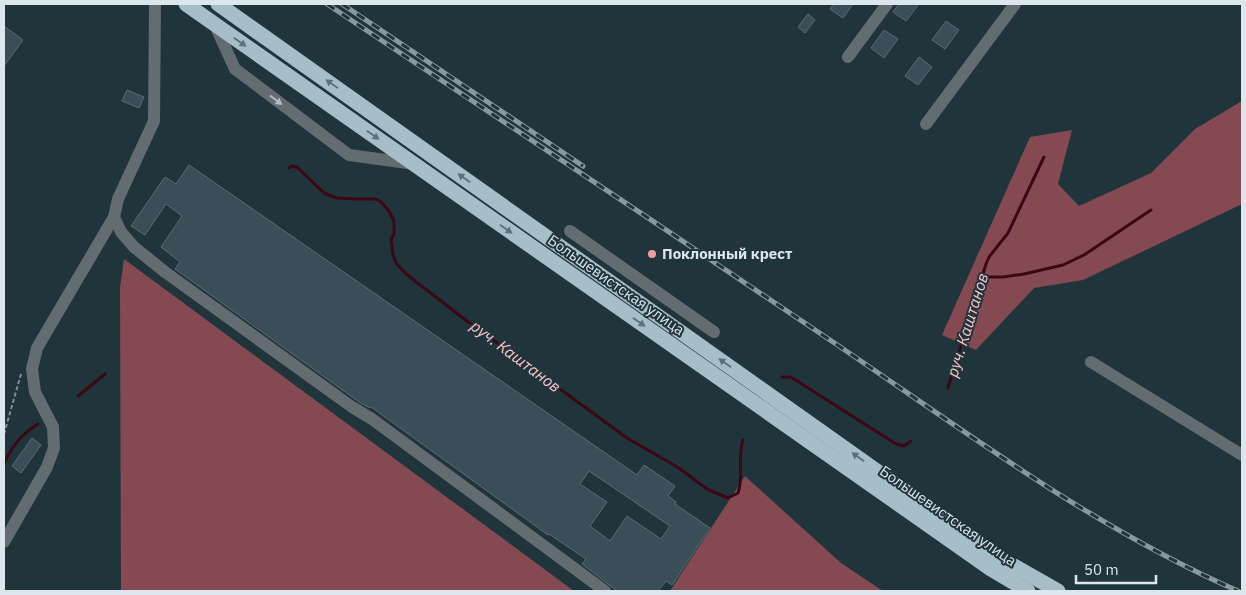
<svg xmlns="http://www.w3.org/2000/svg" width="1246" height="595" font-family="'IBM Plex Sans',sans-serif">
  <style>
    .forest { fill: #854951 }
    .lines { fill: none; stroke-linecap: round; stroke-linejoin: round }
    .stream { stroke: #3c0714; stroke-width: 3 }
    .building { fill: #394e57; stroke: #576c76; fill-rule: evenodd }
    .path { stroke: #7e8e95; stroke-width: 2; stroke-dasharray: 4 2.5; stroke-linecap: butt }
    .minor { stroke: #636c70; stroke-width: 12 }
    .highway { stroke: #a6bec8; stroke-width: 15 }
    .rail-casing { stroke: #88989f; stroke-width: 5 }
    .rail { stroke: #20343c; stroke-width: 3; stroke-dasharray: 9; stroke-linecap: butt }
    .oneway { fill: #5c727b }
    .oneway2 { fill: #b1bcc1 }
    .poi-dot { fill: #f49aa5; stroke: #20343c; stroke-width: 2 }
    .labels { text-anchor: middle; stroke-width: 4; stroke-linejoin: round; paint-order: stroke }
    .poi-label { font-size: 15px; font-weight: bold; fill: #dbe7ed; stroke: #20343c; text-anchor: start }
    .street-label { font-size: 15px; fill: #dbe7ed; stroke: #20343c }
    .water-label { font-size: 16px; font-style: italic; fill: #fec3c9; stroke: #20343c }
  </style>
  <rect width="100%" height="100%" fill="#20343c"/>
  <!-- forest -->
  <g class="forest">
    <path d="M1242,101V204L1083,280L1034,288L976,350L942,335L1030,137L1072,130L1058,184L1079,206L1151,173L1195,129Z"/>
    <path d="M124,259L574,591H121L120,288Z"/>
    <path d="M745,476L841,563L883,591H670Z"/>
  </g>
  <g class="lines">
    <!-- stream -->
    <g class="stream">
      <path d="M289,168L292,166L297,167L324,193L331,196L337,198L356,199H376L380,201L389,211L394,221V234L391,240L393,255L396,263L406,274L467,321L627,438L679,468L707,489L728,498L738,493C744,476 737,457 743,440"/>
      <path d="M982,277H1003L1024,274L1063,265L1084,255L1151,210"/>
      <path d="M782,377H790L794,379L896,444L904,446L911,441"/>
      <path d="M948,388L986,264L989,257L1008,233L1044,157"/>
      <path d="M78,396L105,374"/>
      <path d="M4,464C11,447 22,434 38,424"/>
    </g>
  </g>
  <!-- building -->
  <g class="building">
    <path d="M834,4H853L843,18L830,9Z"/>
    <path d="M899,4H919L906,21L893,12Z"/>
    <path d="M808,14L815,20L805,33L798,27Z"/>
    <path d="M946,21L959,30L945,49L932,40Z"/>
    <path d="M4,26L23,40L4,66Z"/>
    <path d="M884,30L898,39L884,58L871,48Z"/>
    <path d="M919,57L932,67L918,85L905,76Z"/>
    <path d="M127,90L144,97L139,108L122,101Z"/>
    <path d="M189,165L637,475L644,465L675,486L668,496L676,502L675,504L710,528L672,585L666,581L658,591H617L582,564L586,559L549,534L548,535L371,407L370,408L359,402L175,269L180,262L161,247L182,216L166,204L145,235L131,226L165,177L176,184ZM589,471L670,526L661,539L627,516L610,541L590,526L607,502L580,484Z"/>
    <path d="M32,438L41,445L21,473L12,466Z"/>
  </g>
  <g class="lines">
    <!-- path -->
    <path class="path" d="M4,434L21,374"/>
    <!-- minor -->
    <g class="minor">
      <path d="M155,4L154,121L118,199L114,217L121,232L134,247L165,272L352,407L372,419L605,591"/>
      <path d="M214,23L235,69L349,155L415,164"/>
      <path d="M848,57L887,4"/>
      <path d="M926,124L1015,4"/>
      <path d="M570,231L714,332"/>
      <path d="M1091,362L1242,455"/>
      <path d="M4,542L47,467L54,448L53,427L35,392L32,369L37,348L114,217"/>
    </g>
    <!-- highway -->
    <g class="highway">
      <path d="M186,4L991,569L1028,591"/>
      <path d="M218,4L998,557L1058,591"/>
    </g>
    <!-- rail casing -->
    <g class="rail-casing">
      <g id="rail">
        <path d="M327,4C494,116 663,227 830,340C962,429 1092,527 1238,591"/>
        <path d="M342,4L583,166"/>
      </g>
    </g>
    <!-- rail -->
    <use href="#rail" class="rail"/>
  </g>
  <!-- one-way arrows -->
  <defs><path id="oneway-solid" d="M-6-.8H1V-3.2L6.5 0L1 3.2V.8H-6Z" transform="scale(1.25)"/></defs>
  <g class="oneway">
    <use href="#oneway-solid" transform="translate(240 42) rotate(35)"/>
    <use href="#oneway-solid" transform="translate(332 84) rotate(-145)"/>
    <use href="#oneway-solid" transform="translate(373 135) rotate(35)"/>
    <use href="#oneway-solid" transform="translate(464 178) rotate(-145)"/>
    <use href="#oneway-solid" transform="translate(506 229) rotate(35)"/>
    <use href="#oneway-solid" transform="translate(639 322) rotate(35)"/>
    <use href="#oneway-solid" transform="translate(725 363) rotate(-145)"/>
    <use href="#oneway-solid" transform="translate(858 457) rotate(-145)"/>
  </g>
  <use class="oneway2" href="#oneway-solid" transform="translate(276 100) rotate(37)"/>
  <!-- markers -->
  <circle class="poi-dot" cx="652" cy="254" r="5"/>
  <g class="labels">
    <!-- poi labels -->
    <g class="poi-label">
      <text x="662" y="259">Поклонный крест</text>
    </g>
    <!-- street labels -->
    <g class="street-label">
      <text transform="translate(616 285) rotate(35)" y="5">Большевистская улица</text>
      <text transform="translate(948 516) rotate(35)" y="5">Большевистская улица</text>
    </g>
    <!-- water labels -->
    <g class="water-label">
      <text transform="translate(967 325) rotate(-73)" y="6">руч. Каштанов</text>
      <text transform="translate(516 356) rotate(37)" y="6">руч. Каштанов</text>
    </g>
  </g>
  <!-- border -->
  <rect width="1246" height="595" fill="none" stroke="#dbe7ed" stroke-width="10"/>
  <!-- scale -->
  <path d="M1076 575v8h80v-8" fill="none" stroke="#dbe7ed" stroke-width="2.5"/>
  <text x="1084" y="575" font-size="15" fill="#dbe7ed" stroke="#20343c" stroke-width="4" paint-order="stroke">50 m</text>
</svg>
